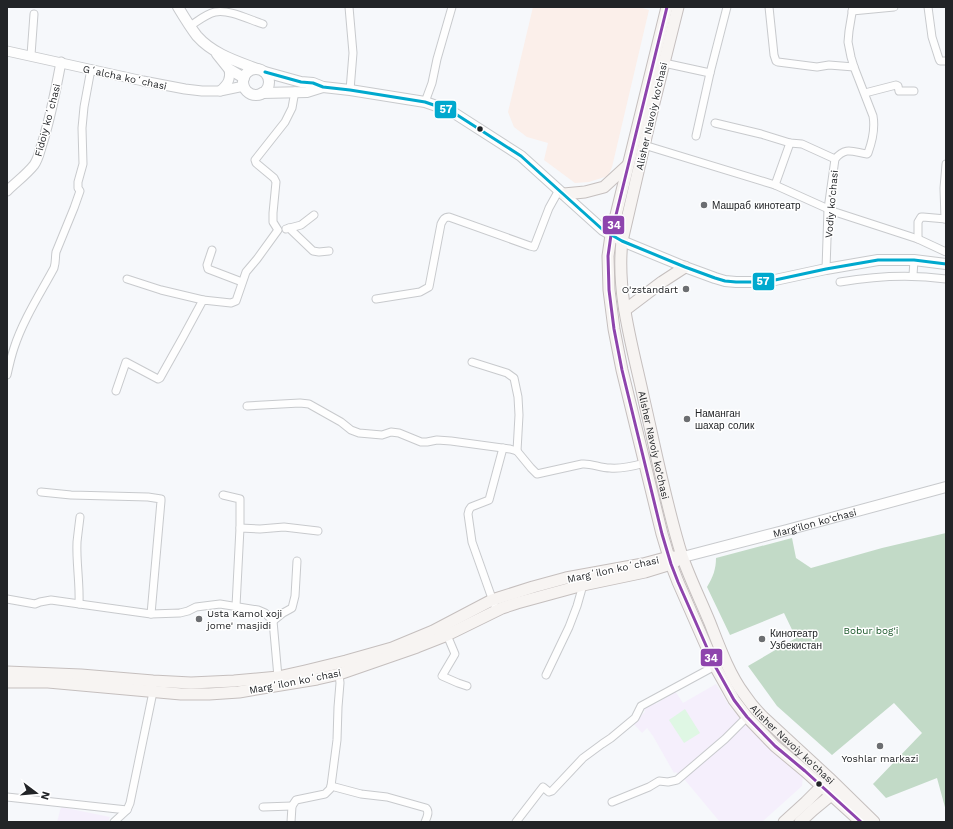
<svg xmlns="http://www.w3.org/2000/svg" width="953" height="829" font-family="'Work Sans',sans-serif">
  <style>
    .commercial { fill: #fbefea }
    .education { fill: #f5effc }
    .green { fill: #dff7e4 }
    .forest { fill: #c2dac7 }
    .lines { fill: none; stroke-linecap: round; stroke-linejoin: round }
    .minor-casing { stroke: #c8cacd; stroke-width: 9 }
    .tertiary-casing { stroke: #c8cacd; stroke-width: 11 }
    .secondary-casing { stroke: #c8cacd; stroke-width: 12 }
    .primary-casing { stroke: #c5bfbe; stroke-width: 13 }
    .minor { stroke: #fefefe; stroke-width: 7 }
    .tertiary { stroke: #fefefe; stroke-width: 9 }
    .secondary { stroke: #fefefe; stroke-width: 10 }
    .primary { stroke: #f7f4f2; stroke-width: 11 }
    .bus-1-casing { stroke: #fff; stroke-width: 6 }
    .bus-2-casing { stroke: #fff; stroke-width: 6 }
    .bus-1 { stroke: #8e44ad; stroke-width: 3 }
    .bus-2 { stroke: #00a9ce; stroke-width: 3 }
    .bus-dot { fill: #222427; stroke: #fff; stroke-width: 1.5 }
    .poi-dot { fill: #6c6e71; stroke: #fff; stroke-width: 1.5 }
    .labels { text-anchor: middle; stroke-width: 3; stroke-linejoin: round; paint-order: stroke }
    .street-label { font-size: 10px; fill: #222427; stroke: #fff }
    .poi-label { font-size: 10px; fill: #222427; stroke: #fff; text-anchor: start }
    .park-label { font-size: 10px; fill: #185528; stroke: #fff }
    .line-badge { stroke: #fff; stroke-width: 1.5 }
    .badge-label { font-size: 11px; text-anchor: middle; font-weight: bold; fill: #fff }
  </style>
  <rect width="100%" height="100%" fill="#f6f8fb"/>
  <!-- commercial -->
  <path class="commercial" d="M533,7H639L649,10L612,167L608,176L589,182L575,183L544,160L548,143L527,137L514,127L508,112Z"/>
  <!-- education -->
  <g class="education">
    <path d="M716,684L730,707L742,720L679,776L676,772L674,773L653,736L647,728L642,733L633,723L645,712L643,708L654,701L656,704L675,691L683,703Z"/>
    <path d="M746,724L803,777L802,786L762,822H720L684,779Z"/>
    <path d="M61,807L110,817L108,822H57Z"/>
  </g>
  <!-- green -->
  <path class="green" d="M685,709L700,733L684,743L669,720Z"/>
  <!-- forest -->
  <path class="forest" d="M946,533V811L937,778L886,798L873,784L922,733L894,703L832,755L777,706L748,666L796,638L784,613L730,635L707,587C713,577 716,569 716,558L792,538L796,558L811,568L882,548Z"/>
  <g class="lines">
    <!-- minor casing -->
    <g class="minor-casing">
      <g id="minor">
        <path d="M349,7L353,53L350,90"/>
        <path d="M769,7L774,55L776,61L778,62L817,67L829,65L854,67"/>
        <path d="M928,7L932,37L939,59L940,61H946"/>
        <path d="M852,11L894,7"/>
        <path d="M190,26C198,21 206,14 215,12C229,9 250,20 263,24"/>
        <path d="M31,55L34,14"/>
        <path d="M664,63L710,73"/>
        <path d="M865,93L896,85L898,86L899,91H914"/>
        <path d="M425,102L432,83L437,59L452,7"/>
        <path d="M715,123L761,134L790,143L802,144L835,159"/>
        <path d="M696,136L710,73L727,7"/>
        <path d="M644,145L775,185L835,212L918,239L946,252"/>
        <path d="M775,185L790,143"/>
        <path d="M945,219L944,188L946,164"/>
        <path d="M289,228L313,251L319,252L329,251"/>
        <path d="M286,229L301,225L314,215"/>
        <path d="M918,239V222L921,217H923L946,219"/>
        <path d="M212,250L207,265L208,269L242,282"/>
        <path d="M826,269L828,209L835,159C846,146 853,152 867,154L868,153C872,142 875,127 873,116L854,67L851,57L848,42L849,31L853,7"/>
        <path d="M913,275L914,260"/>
        <path d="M127,279L161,290L203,300"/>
        <path d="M840,282C875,276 911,274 946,279"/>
        <path d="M376,299L420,292L429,287L441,224C443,220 444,217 449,217L530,246L534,247L549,208L559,190"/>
        <path d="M472,362L507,373L514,378L518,397L519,415L517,451"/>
        <path d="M7,375C9,366 11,357 14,348C23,320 40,294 54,268C56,262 55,258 56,252L74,208L80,191L78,188V182L83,164L82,128L84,107L91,69"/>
        <path d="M116,391L126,362L158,379L160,378L183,337L203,300L231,303L236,301L246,272L257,259L278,230L273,222V213L276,182L274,178L256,163L255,160L285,122L292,108L295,91"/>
        <path d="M247,406L300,403L309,404L341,422L351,430L359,433L382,435L391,432L399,433L421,442H427L437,440L451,441L510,449L517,451L531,468L537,474L582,464C591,463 600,468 610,468C621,469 634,466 645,463"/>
        <path d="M41,492L71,495L148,497L161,499V501L151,614"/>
        <path d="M223,495L240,499V528"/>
        <path d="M7,599L35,604L40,602L51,600L151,614L180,613L188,611L196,607L220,604L258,610L265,613L273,621L278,677"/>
        <path d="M79,604C80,583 76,562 77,542C78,533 79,525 80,517"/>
        <path d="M494,604L472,542L468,514L469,510L471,507L489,500L503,448"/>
        <path d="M236,606L240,528L260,529L284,527L318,531"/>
        <path d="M273,621L283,613L292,608L295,596L297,561"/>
        <path d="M447,635L455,654L442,676L458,683L467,686"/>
        <path d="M546,675L569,627L577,606L583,585"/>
        <path d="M331,786L361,794L387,797L426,808C430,812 427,817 425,822"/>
        <path d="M7,797L127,810L130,803L153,692V688"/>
        <path d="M612,802L649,787L659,781L668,782L677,780L725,739L747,717"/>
        <path d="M263,807L292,806"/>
        <path d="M114,822L127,810"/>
        <path d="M291,822L292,806L296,800L325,794L330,789L331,786L337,740L338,707L340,683L339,674"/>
        <path d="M516,822L543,787L549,792L552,791L583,758L602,744L611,738L635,718L641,706L715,666"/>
      </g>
    </g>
    <!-- tertiary casing -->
    <g class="tertiary-casing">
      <g id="tertiary">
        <path d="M7,51L143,81L185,89L202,91H220L244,86"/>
        <path d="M220,91C228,84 231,79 229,69"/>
        <path d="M7,191C16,182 26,175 34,165C39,158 40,149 43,141C51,115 56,89 61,62"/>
      </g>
    </g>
    <!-- secondary casing -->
    <g class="secondary-casing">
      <g id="secondary">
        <path d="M178,7C184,17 190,27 197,36C213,54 236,61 257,69"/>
        <path d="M217,54L229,69L244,78"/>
        <circle cx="256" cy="82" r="13"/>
        <path d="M265,72L301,82L313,83L323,87L350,90L425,102L451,111L521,156L603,230L622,241L685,267L715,278L725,281L736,282H754L775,280L826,269L878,260H914L946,264"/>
        <path d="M262,93L307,92L323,87"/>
        <path id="s1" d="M683,557L787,530L946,487"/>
      </g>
    </g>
    <!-- primary casing -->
    <g class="primary-casing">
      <g id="primary">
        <path d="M667,7L616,215L611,235L608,256L609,290L614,329L622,370L662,534L671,564L678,582L715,666L734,700L747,717L775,746L805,771L861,822"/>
        <path id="s2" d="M678,7L653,107L622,241C616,294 633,348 644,400C656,452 666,505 682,556C690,579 701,601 710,623C719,646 729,674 744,694C750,703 756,710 763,717L829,778L874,822"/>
        <path d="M564,194L585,192L604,187L628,165"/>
        <path d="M625,310L662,282L685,267"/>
        <path d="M7,672L81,675L153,681L191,683L234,681L278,677L305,671L346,661L392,648L433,631L492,600L533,587L566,578L643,564L669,557H676"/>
        <path d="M7,682H48L181,694H209L239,692L317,679L339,674L417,647L445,636L502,608L517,603L583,585L645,572L671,564L676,561"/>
        <path d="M784,822L806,802L827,781"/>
        <path d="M800,822L813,810L836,791"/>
      </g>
    </g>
    <!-- minor -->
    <use href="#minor" class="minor"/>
    <!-- tertiary -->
    <use href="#tertiary" class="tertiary"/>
    <!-- secondary -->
    <use href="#secondary" class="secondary"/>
    <!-- primary -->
    <use href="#primary" class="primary"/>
    <!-- bus-1 casing -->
    <g class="bus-1-casing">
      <path id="bus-1" d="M667,7L616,215L611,235L608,256L609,290L614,329L622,370L662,534L671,564L678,582L715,666L734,700L747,717L775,746L805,771L861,822"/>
    </g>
    <!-- bus-2 casing -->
    <g class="bus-2-casing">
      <path id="bus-2" d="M265,72L301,82L313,83L323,87L350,90L425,102L451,111L521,156L603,230L622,241L685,267L715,278L725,281L736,282H754L775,280L826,269L878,260H914L946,264"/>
    </g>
    <!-- bus-1 -->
    <use href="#bus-1" class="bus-1"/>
    <!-- bus-2 -->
    <use href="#bus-2" class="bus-2"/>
  </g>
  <!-- markers -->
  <g class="bus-dot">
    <circle cx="480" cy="129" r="3.5"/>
    <circle cx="819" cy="784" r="3.5"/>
  </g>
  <g class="poi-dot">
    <circle cx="704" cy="205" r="4"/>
    <circle cx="686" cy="289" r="4"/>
    <circle cx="687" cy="419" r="4"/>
    <circle cx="199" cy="619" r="4"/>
    <circle cx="762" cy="639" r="4"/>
    <circle cx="880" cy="746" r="4"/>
  </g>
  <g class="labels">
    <!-- street labels -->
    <g class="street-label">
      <text transform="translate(125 77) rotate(12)" y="4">Gʻalcha koʻchasi</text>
      <text transform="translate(651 116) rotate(-77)" y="4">Alisher Navoiy ko'chasi</text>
      <text transform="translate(47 120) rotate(-75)" y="4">Fidoiy koʻchasi</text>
      <text transform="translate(831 204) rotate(-85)" y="4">Vodiy ko'chasi</text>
      <text dy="4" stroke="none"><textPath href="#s2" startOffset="448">Alisher Navoiy ko'chasi</textPath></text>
      <text dy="4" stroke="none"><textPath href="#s1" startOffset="136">Marg'ilon ko'chasi</textPath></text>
      <text transform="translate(613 569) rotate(-12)" y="4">Margʻilon koʻchasi</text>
      <text transform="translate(295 681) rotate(-11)" y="4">Margʻilon koʻchasi</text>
      <text dy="4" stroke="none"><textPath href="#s2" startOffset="784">Alisher Navoiy ko'chasi</textPath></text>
    </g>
    <!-- poi labels -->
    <g class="poi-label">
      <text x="712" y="209">Машраб кинотеатр</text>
      <text x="678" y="293" text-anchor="end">O'zstandart</text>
      <text x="695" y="417">Наманган<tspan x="695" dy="12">шахар солик</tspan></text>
      <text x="207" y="617">Usta Kamol xoji<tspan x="207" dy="12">jome' masjidi</tspan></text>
      <text x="770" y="637">Кинотеатр<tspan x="770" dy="12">Узбекистан</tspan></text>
      <text x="880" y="762" text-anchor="middle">Yoshlar markazi</text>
    </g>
    <!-- park labels -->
    <g class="park-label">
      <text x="871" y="634">Bobur bog'i</text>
    </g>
  </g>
  <g class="line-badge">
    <rect x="434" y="100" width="23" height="19" rx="4" fill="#00a9ce"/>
    <rect x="602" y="215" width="23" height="20" rx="4" fill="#8e44ad"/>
    <rect x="752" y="272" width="23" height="19" rx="4" fill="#00a9ce"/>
    <rect x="700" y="648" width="23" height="19" rx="4" fill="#8e44ad"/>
  </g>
  <g class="badge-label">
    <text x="446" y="113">57</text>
    <text x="614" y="229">34</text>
    <text x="763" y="285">57</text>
    <text x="711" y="662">34</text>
  </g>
  <!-- border -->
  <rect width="953" height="829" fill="none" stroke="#222427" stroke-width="16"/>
  <!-- north arrow -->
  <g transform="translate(36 793) rotate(106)" stroke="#ffffff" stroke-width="3" paint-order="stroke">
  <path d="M0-3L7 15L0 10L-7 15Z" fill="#222427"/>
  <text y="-6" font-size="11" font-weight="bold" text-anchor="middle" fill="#222427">N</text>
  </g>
</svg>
